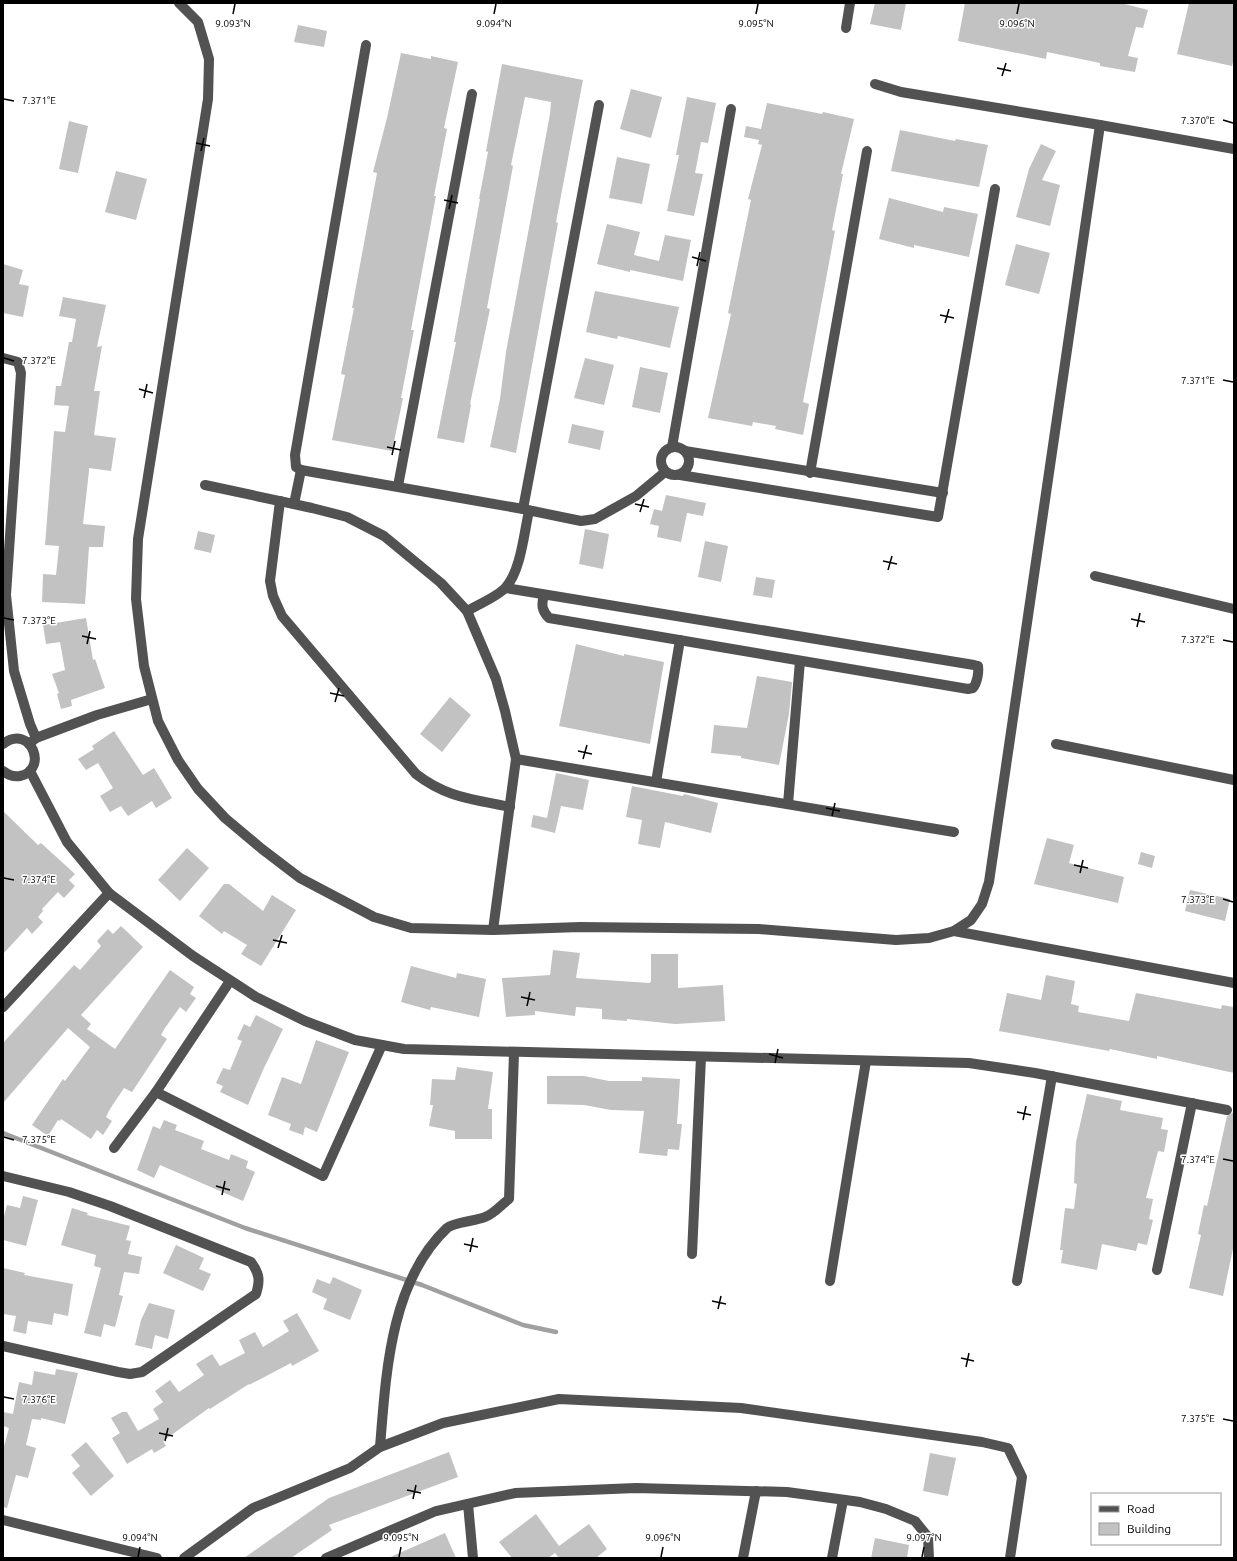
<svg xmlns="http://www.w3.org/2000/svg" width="1237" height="1561" font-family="Ubuntu,sans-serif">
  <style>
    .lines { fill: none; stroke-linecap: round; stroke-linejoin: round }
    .stream { stroke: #a0a0a0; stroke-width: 4.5 }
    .building { fill: #c2c2c2 }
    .minor { stroke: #525252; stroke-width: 10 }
    .ticks { fill: none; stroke: #000; stroke-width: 1.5 }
    .ticks-label { font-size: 10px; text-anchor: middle; fill: #000; stroke: #fff; stroke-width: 3; stroke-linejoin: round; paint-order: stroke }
  </style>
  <rect width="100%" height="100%" fill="#fff"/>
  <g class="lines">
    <!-- stream -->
    <path class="stream" d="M3,1133L245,1228L422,1285L523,1325L556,1332"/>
  </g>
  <!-- building -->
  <g class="building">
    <path d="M875,3H906L901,30L870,24Z"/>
    <path d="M965,3H1121L1148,10L1143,28L1136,27L1128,56L1138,58L1135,72L1100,66V63L1047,52L1046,59L958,41Z"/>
    <path d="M1189,3H1234V58L1232,66L1177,54Z"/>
    <path d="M298,25L327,31L324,47L294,42Z"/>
    <path d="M401,53L431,59V56L458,62L444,128L447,129L434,196H436L411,330H414L401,398H403L392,451L332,440L345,375L341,374L354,308H352L377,173L373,172L387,118Z"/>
    <path d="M502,64L583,80L556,222L558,223L516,453L490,447L500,399L506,352L550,114L551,102L525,97L511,165L513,166L487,308L490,309L470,404L471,405L464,443L437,438L456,342H454L480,199H479L488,152L486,151Z"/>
    <path d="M631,89L662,97L651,138L620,129Z"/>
    <path d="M687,97L716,103L708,143L701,142L695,173L703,174L694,216L667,211L679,155H676Z"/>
    <path d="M767,103L822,114L823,112L854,119L841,174H843L832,230L835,231L803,402L809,404L803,435L775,429L776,426L753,422L752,426L708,418L731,314L728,313L751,200L748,199L762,145L758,144L759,140L744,137L746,126L761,129Z"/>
    <path d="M69,121L88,126L78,173L59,169Z"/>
    <path d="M900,130L955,141L956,139L988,145L979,187L891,171Z"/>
    <path d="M1041,144L1056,151L1042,180L1060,185L1050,226L1016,217L1029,169Z"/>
    <path d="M617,157L650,164L642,204L609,198Z"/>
    <path d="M116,171L147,179L136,220L105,212Z"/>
    <path d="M889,198L943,212L944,207L978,214L969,257L914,245V248L879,239Z"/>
    <path d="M607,224L640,232L634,255L659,261L665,235L691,240L683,281L630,270V272L597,264Z"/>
    <path d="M1016,244L1050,253L1039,294L1005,285Z"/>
    <path d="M3,264L23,270L19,284L29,286L23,317L3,313Z"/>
    <path d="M595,291L679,307L670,348L618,336L617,339L586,332Z"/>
    <path d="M63,297L106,305L97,347L102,346L94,391H100L94,435L116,438L111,471L89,468V471L83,524L105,526L103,547H89L85,604L42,602L43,574L56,575L59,546L45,545L54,431L65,432L69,406L54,405L56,386H61L69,342H72L76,319L59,316Z"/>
    <path d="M585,358L614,365L604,405L574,398Z"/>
    <path d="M640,367L668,373L660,413L632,407Z"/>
    <path d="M572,424L604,431L600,450L568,443Z"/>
    <path d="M666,495L706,503L703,516L687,513L681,542L657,537L659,526L650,524L654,509L662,511Z"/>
    <path d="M585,529L609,534L603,569L579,564Z"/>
    <path d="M198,531L215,535L211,553L194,549Z"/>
    <path d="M705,541L728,546L721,582L698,577Z"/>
    <path d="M756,577L775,580L772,598L753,595Z"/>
    <path d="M86,618L93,660L95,659L105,688L71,700L72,706L61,709L57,694L59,693L52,674L65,670L60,642L46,644L43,625Z"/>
    <path d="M576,644L624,656V654L664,662L650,744L559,726Z"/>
    <path d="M757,676L792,682L789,714L779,765L741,758V756L711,753L714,725L747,728Z"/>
    <path d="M450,697L471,715L442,752L420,734Z"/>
    <path d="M114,731L143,775L154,768L172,798L156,808L152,801L128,816L121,806L110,812L100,796L113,788L98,763L86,770L78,759L94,749L92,746Z"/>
    <path d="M556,773L589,780L583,810L561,806L555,833L531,827L533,815L547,818Z"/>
    <path d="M632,786L683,796L684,794L718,803L711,833L665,822L660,848L638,844L642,820L626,817Z"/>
    <path d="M3,811L38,845L41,843L75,874L69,880L75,886L64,898L58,892L42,909L43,911L38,917L43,922L32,934L27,928L3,954Z"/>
    <path d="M1047,838L1074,845L1069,863L1124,877L1118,903L1034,884Z"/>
    <path d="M187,848L209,868L180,901L158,880Z"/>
    <path d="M1141,852L1155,856L1152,868L1138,864Z"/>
    <path d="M224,884H229L263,911L272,895L296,910L261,966L241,954L247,945L224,931L222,934L199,916Z"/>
    <path d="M1190,890L1230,899L1225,921L1185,911Z"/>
    <path d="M121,926L143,947L81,1015L91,1024L87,1029L115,1049L170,970L194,987L190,994L196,998L186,1012L180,1007L165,1028L161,1035L167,1039L132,1092L124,1088L110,1109L106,1117L112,1121L103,1135L97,1130L91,1139L61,1119L60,1121L58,1120L48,1136L32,1125L63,1079L65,1081L90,1047L68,1028L3,1103V1043L74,965L80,970L101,946L97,941L108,929L113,934Z"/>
    <path d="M553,950L580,953L576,978L649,983L651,982V954H678V988L723,985L725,1021L675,1024L627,1019V1021L602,1019V1009L576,1007L575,1016L535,1011V1015L506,1017L502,978L550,975Z"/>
    <path d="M411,966L456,978L457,973L486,979L479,1017L431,1007L430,1010L401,1002Z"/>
    <path d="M1046,975L1075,981L1071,1004L1079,1006L1078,1012L1129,1021L1136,993L1221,1009L1222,1005L1234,1007V1073L1157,1056V1059L1110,1049L1109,1051L999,1031L1007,993L1041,1000Z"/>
    <path d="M256,1015L283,1029L263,1070L248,1105L220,1092L223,1086L216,1083L223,1068L230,1070L242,1041L237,1039L244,1024L250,1027Z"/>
    <path d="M316,1040L349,1052L317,1132L305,1127L303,1135L289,1130L291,1124L268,1115L282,1077L301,1084Z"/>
    <path d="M457,1067L493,1072L488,1109H492V1139H455V1131L429,1126L433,1105H430L432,1079L455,1080Z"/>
    <path d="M547,1076H584L609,1081H642V1077L680,1079L677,1124H682L679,1150L668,1149L667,1156L639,1153L644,1111L611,1110L584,1105L547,1104Z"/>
    <path d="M1087,1094L1122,1101L1120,1110L1163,1118L1161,1129L1168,1130L1164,1152L1158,1151L1146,1198L1153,1199L1149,1219L1153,1220L1147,1245L1138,1243L1136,1251L1102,1244L1097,1270L1061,1263L1063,1250H1060L1065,1208L1074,1209L1077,1184L1074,1183L1076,1142Z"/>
    <path d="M1234,1112V1244L1223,1296L1189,1288L1201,1235L1198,1234L1204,1205L1207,1206L1227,1116Z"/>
    <path d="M164,1120L177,1125L175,1130L204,1141L201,1149L229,1160L231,1154L248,1161L246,1168L255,1172L243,1201L160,1165L154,1178L137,1170L153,1126L160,1129Z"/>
    <path d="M23,1196L38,1200L26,1246L3,1240V1220L7,1205L20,1208Z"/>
    <path d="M72,1208L88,1213L87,1215L130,1226L126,1240L131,1241L128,1254L142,1257L139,1274L124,1272L119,1295L123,1296L115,1327L104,1324L101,1337L84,1333L101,1268L94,1266L96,1255L61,1245Z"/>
    <path d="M176,1245L204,1258L199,1269L211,1274L203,1291L163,1273Z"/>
    <path d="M3,1268L25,1273L24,1275L73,1284L68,1316L54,1313L52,1325L28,1321L26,1334L13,1331L16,1316L3,1314Z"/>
    <path d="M333,1277L362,1290L350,1320L323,1309L327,1299L312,1292L317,1279L330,1284Z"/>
    <path d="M149,1303L175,1310L168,1339L155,1335L152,1349L135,1345L141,1320Z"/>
    <path d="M297,1313L319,1351L292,1366L291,1363L249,1385V1384L210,1409L209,1408L163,1441L166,1446L154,1453L152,1449L127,1464L112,1438L120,1433L111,1418L122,1412H127L138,1431L159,1419L153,1409L163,1402L155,1391L170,1380L179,1392L204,1375L196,1364L212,1354L220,1366L245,1353L239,1340L255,1332L263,1347L289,1331L283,1321Z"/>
    <path d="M56,1369L78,1373L65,1424L41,1418V1420L32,1419L26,1445L36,1448L28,1478L16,1475L7,1508L3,1507V1450L9,1428L3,1426V1412L13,1414L19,1382L32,1385L34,1371L55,1375Z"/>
    <path d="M86,1442L114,1476L91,1496L72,1473L80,1466L71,1455Z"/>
    <path d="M449,1452L458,1477L329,1525L332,1530L291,1558H244L329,1498Z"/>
    <path d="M930,1453L956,1458L948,1496L923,1491Z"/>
    <path d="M536,1514L559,1546L589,1524L607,1549L596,1558H559L555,1553L548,1558H512L499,1542Z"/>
    <path d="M445,1533L456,1558H388Z"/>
    <path d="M875,1538L909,1545L907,1558H871Z"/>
  </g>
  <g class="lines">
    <!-- minor -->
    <g class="minor">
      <path d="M179,3L198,22L209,59L208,99L138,539L136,599L144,666L158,721L178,760L198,789L225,818L262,849L300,878L374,917L411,928L493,930L580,927L759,929L896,940L929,938L954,931L971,920L982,904L989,882L1100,125"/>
      <path d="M846,28L850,3"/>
      <path d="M366,45L295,455L296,467L301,470L523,509L581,521L595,519L636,496L665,472"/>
      <path d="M875,84L901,92L1100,125L1234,149"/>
      <path d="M3,358L18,362L21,373L6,595L14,671L30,724L36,738L29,744"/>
      <circle cx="675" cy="461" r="14"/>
      <path d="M672,447L731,109"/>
      <path d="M685,451L943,493"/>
      <path d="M810,473L867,151"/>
      <path d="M680,475L938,517L995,189"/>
      <path d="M205,485L312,508L347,517L384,536L441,583L467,611L496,679L505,711L516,759L493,930"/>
      <path d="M398,486L472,94"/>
      <path d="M280,501L270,581L273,596L282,616L416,774C447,798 473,799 510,807"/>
      <path d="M294,504L301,470"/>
      <path d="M523,509L599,105"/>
      <path d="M1095,576L1234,609"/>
      <path d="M506,588L974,665L978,666C979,673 977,683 973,688L968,689L549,618C542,611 541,605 544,595"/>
      <path d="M467,611C477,605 499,596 506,587C521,570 524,533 529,511"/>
      <path d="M36,738L97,715L152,699"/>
      <path d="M3,744C31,723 49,770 20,776C14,777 8,775 3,771"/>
      <path d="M1056,744L1234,780"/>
      <path d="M516,759L954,832"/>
      <path d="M30,771L67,842L109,893L193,956L256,997L305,1021L355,1040L404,1049L969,1063L1035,1073L1227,1110"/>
      <path d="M656,782L680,640"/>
      <path d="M788,804L800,661"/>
      <path d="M954,931L1234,983"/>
      <path d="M3,1007L109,893"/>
      <path d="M156,1092L323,1176L382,1045"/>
      <path d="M114,1148L156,1092L230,981"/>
      <path d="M3,1176L69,1192L110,1206L251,1262C260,1274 260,1281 256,1294L142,1372L130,1374L118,1372L3,1346"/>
      <path d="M692,1254L701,1057"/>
      <path d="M1157,1270L1192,1103"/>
      <path d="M830,1281L866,1061"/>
      <path d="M1017,1281L1052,1076"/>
      <path d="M380,1447C386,1374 390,1282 447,1228C454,1222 476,1221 485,1217C494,1214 502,1204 509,1199L514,1053"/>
      <path d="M468,1504L473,1558"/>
      <path d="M3,1520L157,1558"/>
      <path d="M184,1558L253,1508L350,1468L380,1447L443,1423L559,1399L741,1408L982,1442L1008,1448L1022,1477L1010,1558"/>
      <path d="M326,1558L436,1511L515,1493L636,1488L787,1492L860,1502L886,1509L915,1521L928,1537L929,1558"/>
      <path d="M743,1558L756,1491"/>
      <path d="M832,1558L843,1500"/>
    </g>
  </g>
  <!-- ticks -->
  <path class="ticks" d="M233,14L235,4M494,14L496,4M756,14L758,4M1017,14L1019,4M997,68L1011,71M1002,76L1006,63M4,99L14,101M1223,120L1233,123M196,143L210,146M201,151L204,138M444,200L458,203M449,209L452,195M692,257L706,261M697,266L700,252M940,315L954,318M945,323L949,309M4,358L14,361M1223,380L1233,382M139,389L153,393M144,398L147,384M387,447L401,450M392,455L395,441M635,504L649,507M640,512L644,499M883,561L897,564M888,570L892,556M4,618L14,620M1131,619L1145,622M1137,627L1140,613M82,636L96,639M1223,640L1233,642M87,644L90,631M330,693L344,696M335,702L339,688M578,751L592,754M583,759L587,745M826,808L840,811M832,816L835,803M1074,865L1088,868M1080,873L1083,860M4,878L14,880M1223,899L1233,902M273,940L287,943M278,948L282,935M521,997L535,1000M527,1006L530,992M769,1054L783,1058M775,1063L778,1049M1017,1112L1031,1115M1023,1120L1026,1106M4,1137L14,1140M1223,1159L1233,1161M216,1186L230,1190M222,1195L225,1181M464,1244L478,1247M470,1252L473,1238M712,1301L726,1304M718,1309L721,1296M961,1358L974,1361M966,1367L969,1353M4,1397L14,1399M1223,1419L1233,1421M159,1433L173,1436M165,1441L168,1428M407,1490L421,1493M413,1499L416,1485M138,1557L140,1547M399,1557L401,1547M661,1557L663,1547M922,1557L924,1547"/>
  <g class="ticks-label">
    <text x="233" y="27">9.093°N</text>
    <text x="494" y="27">9.094°N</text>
    <text x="756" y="27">9.095°N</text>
    <text x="1017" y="27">9.096°N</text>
    <text x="39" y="104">7.371°E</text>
    <text x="1198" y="124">7.370°E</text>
    <text x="39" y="364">7.372°E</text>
    <text x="1198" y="384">7.371°E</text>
    <text x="39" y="624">7.373°E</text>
    <text x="1198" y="643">7.372°E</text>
    <text x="39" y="883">7.374°E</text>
    <text x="1198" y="903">7.373°E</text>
    <text x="39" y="1143">7.375°E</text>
    <text x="1198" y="1163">7.374°E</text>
    <text x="39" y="1403">7.376°E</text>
    <text x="1198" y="1422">7.375°E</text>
    <text x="140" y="1541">9.094°N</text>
    <text x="401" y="1541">9.095°N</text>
    <text x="663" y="1541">9.096°N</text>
    <text x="924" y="1541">9.097°N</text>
  </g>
  <!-- border -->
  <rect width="1237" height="1561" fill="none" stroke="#000000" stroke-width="8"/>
  <!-- legend -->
  <rect x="1091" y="1493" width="130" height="52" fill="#ffffff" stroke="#999999"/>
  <rect x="1099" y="1506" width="20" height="6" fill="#525252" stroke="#999999"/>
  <text x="1127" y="1513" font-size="12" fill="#000000">Road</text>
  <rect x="1099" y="1523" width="20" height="12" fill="#c2c2c2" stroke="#999999"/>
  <text x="1127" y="1533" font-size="12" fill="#000000">Building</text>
</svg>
